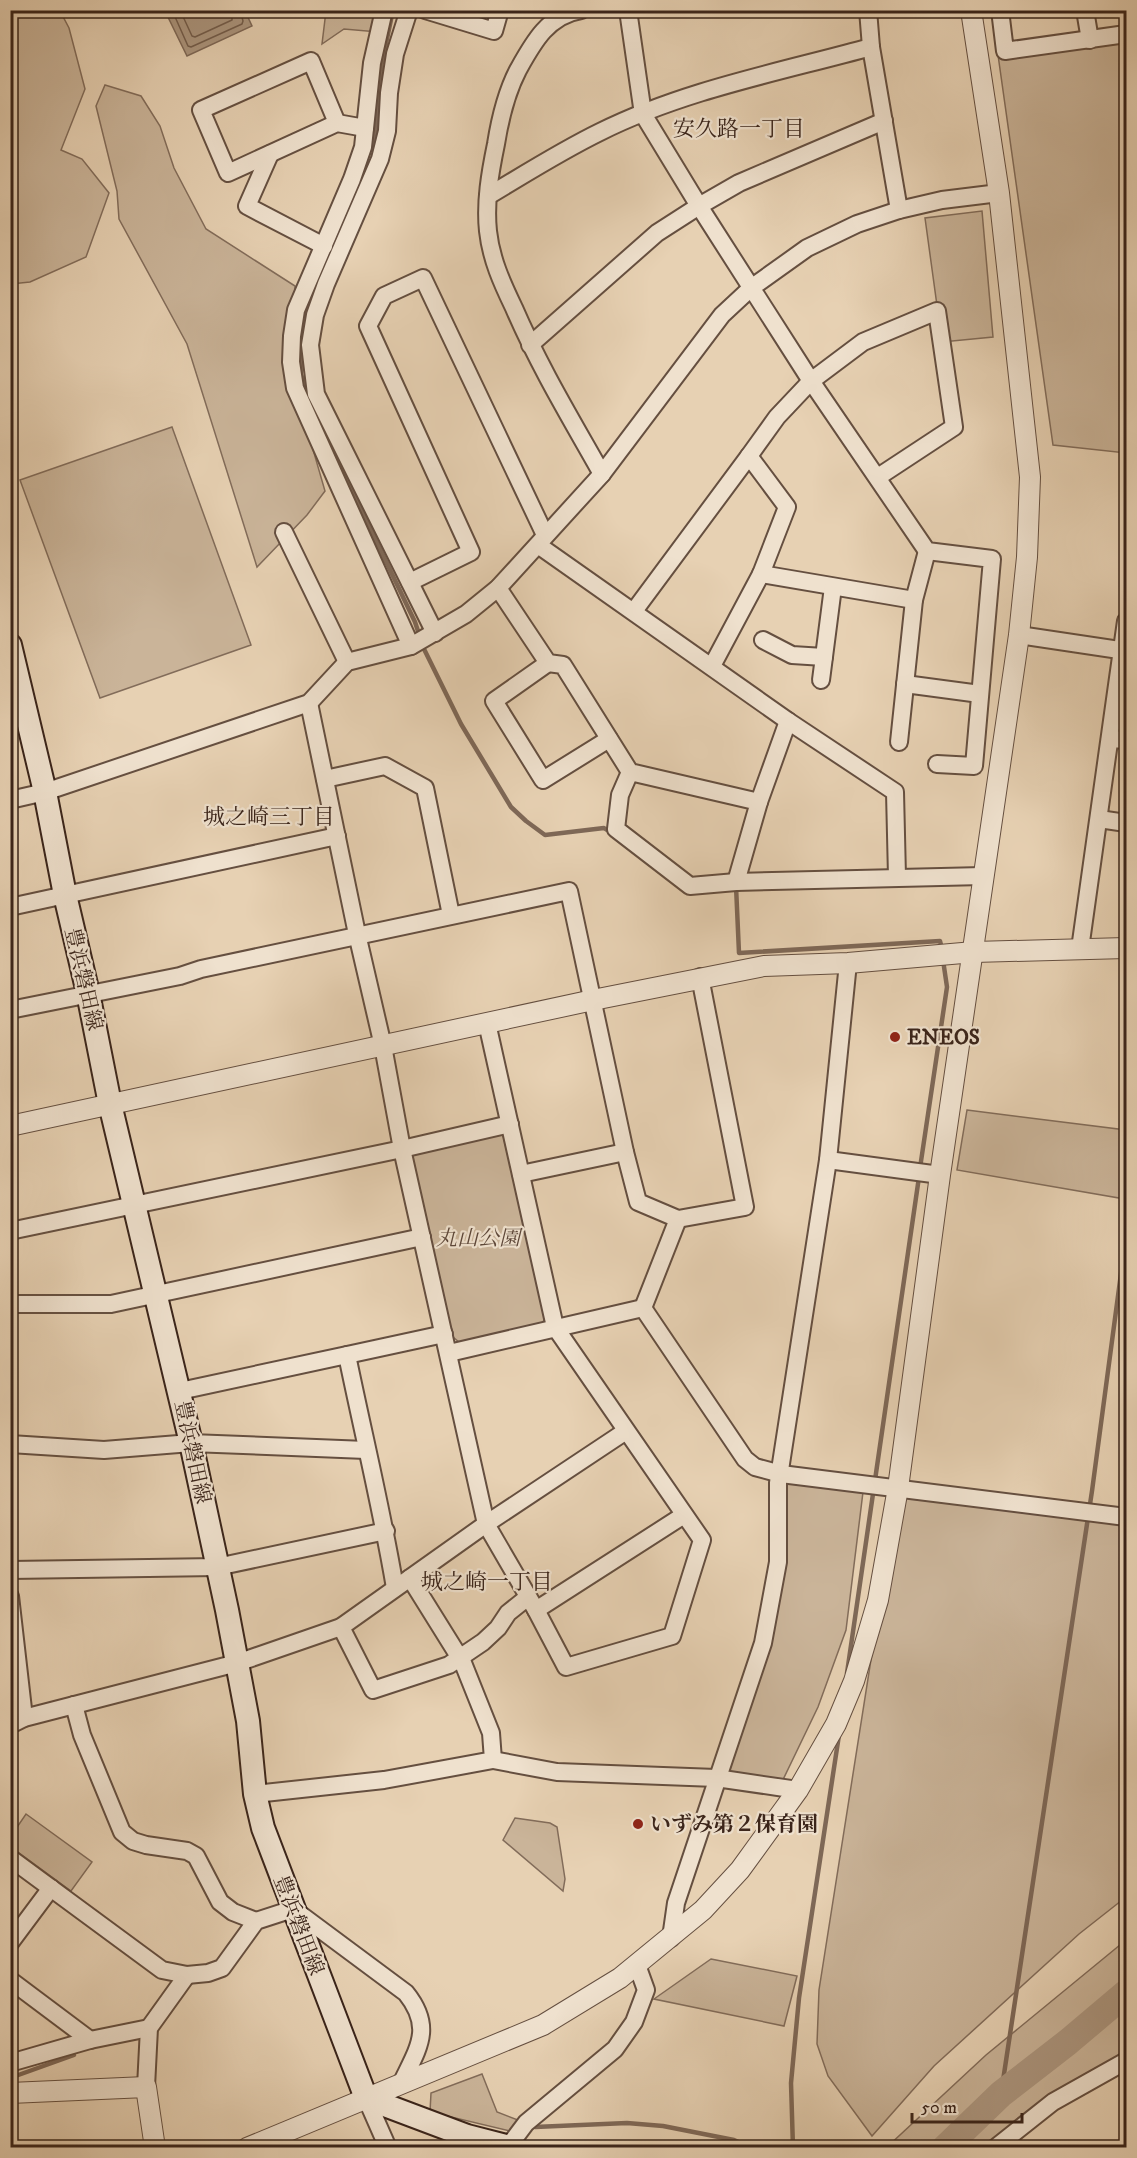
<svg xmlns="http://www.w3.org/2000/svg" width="1137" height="2158" font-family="'IM FELL DW Pica','Noto Serif JP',serif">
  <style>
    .green { fill: #cab499; stroke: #826c5a; stroke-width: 1.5 }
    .water { fill: #ac967f; stroke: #7e6857; stroke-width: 1.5 }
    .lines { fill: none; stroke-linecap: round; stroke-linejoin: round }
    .shore { stroke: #735d4c; stroke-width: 1.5 }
    .stream { stroke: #7e6857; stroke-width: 4.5 }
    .river { stroke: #ac967f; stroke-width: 27 }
    .minor-casing { stroke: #654f40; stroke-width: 20 }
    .tertiary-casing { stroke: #654f40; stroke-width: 22 }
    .secondary-casing { stroke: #3a241a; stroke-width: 26 }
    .minor { stroke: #efe1ce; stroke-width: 16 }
    .tertiary { stroke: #efe1ce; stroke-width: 20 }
    .secondary { stroke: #efe1ce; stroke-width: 22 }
    .poi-dot { fill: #8f2418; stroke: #efe1ce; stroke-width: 2 }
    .labels { text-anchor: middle; stroke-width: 4.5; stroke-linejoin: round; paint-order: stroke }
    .street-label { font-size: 21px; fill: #3a241a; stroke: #efe1ce }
    .poi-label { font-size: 21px; font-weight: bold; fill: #3a241a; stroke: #efe1ce; text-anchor: start }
    .park-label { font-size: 21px; font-style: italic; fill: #5e483a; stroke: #efe1ce }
    .neighbourhood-label { font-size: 22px; fill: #3a241a; stroke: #efe1ce }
  </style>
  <rect width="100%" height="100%" fill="#e7d1b3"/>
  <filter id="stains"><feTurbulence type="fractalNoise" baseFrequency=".00333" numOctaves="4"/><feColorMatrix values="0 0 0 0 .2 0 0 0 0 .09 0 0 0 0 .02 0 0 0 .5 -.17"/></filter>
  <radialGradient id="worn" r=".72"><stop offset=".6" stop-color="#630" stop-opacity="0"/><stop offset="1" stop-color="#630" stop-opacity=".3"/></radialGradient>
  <!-- green -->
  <g class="green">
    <path d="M10,11H60L69,28L85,89L61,150L82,159L109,193L86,257L30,282L11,284Z"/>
    <path d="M326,11H381L378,32L344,29L322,44Z"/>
    <path d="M1126,36V453L1053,445L998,55Z"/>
    <path d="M105,85L141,96L160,126L174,168L206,229L295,286L297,394L325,491L307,515L257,567L187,344L119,219L117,191L96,106Z"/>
    <path d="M982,211L993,337L942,342L925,218Z"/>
    <path d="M172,427L251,645L100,698L20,480Z"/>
    <path d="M967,1110L1126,1130L1125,1199L957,1170Z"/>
    <path d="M496,1131L503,1135L546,1318L542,1323L459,1342L453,1337L410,1158L414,1151Z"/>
    <path d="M790,1482L863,1492L846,1630L818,1707L779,1788L723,1779L771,1603L778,1483Z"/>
    <path d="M898,1488L1126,1517V1897L1079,1934L934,2066L872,2136L828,2076L817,2044L819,1990Z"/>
    <path d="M26,1814L92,1862L71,1891L11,1847V1836Z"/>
    <path d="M515,1818L550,1823L557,1827L565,1879L563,1891L503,1840Z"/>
    <path d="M1126,1940V2054L993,2147L886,2148L986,2055Z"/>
    <path d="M711,1959L797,1976L784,2026L654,1999Z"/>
    <path d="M482,2074L497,2112L523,2122L510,2131L430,2112L431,2093Z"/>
  </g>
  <!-- water -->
  <path class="water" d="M165,11H245L252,26L187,56Z"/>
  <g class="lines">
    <!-- shore -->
    <g class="shore">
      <path d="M172,10L188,46L191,47L242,24L243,21L240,10"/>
      <path d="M180,10L192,36L195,37L232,20V10"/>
    </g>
    <!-- stream -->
    <g class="stream">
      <path d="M371,147L377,123L381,67L393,10"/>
      <path d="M303,316L318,280"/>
      <path d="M301,328V374L307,396"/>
      <path d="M321,426L415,622L424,649L461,724L511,807L526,821L545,835L604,828L613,834"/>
      <path d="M736,886L739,953L940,941L942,949"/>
      <path d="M920,1168L947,987L943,960"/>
      <path d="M847,1673L919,1177"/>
      <path d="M10,2078L74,2055"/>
      <path d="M1001,2094L1092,1491L1126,1236"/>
      <path d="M535,2127L627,2123L663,2126L734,2140L751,2148"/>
      <path d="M793,2148L791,2083L799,1998L839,1735"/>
    </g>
    <!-- river -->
    <path class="river" d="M945,2148L1001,2094L1068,2042L1126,1993"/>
    <!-- minor casing -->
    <g class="minor-casing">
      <g id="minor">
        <path d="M384,10L372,63L363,147L352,179L296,310L292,336L291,362L295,388L411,646"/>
        <path d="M409,10L395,54L389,93L387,131L380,159L326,284L315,315L310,345L316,394L435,633"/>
        <path d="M425,10L494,31L500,10"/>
        <path d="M581,10C548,15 533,43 518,70C506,93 500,119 496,144C490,173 485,202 488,231C491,259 502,283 514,308C539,366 571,419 602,474"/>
        <path d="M628,10L643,114L699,206L811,381L927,551L992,559L974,766L937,764"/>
        <path d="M868,10L871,47L899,210"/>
        <path d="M1000,10L1005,51L1126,34"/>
        <path d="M1085,10L1090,40"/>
        <path d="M337,123L228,173L201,110L311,61L337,123L365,128"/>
        <path d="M270,154L247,206L324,246"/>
        <path d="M488,196C525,174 561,151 600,132C684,90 780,72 871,47"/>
        <path d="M530,345L657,233L699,206L739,183L884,121"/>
        <path d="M284,532L347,662"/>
        <path d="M538,545L788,721L895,792L897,877"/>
        <path d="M761,574L914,600"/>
        <path d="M410,582L471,552L368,326L384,296L423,278L545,535"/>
        <path d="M498,588L548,663L563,665L630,772L759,802L736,882L983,876"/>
        <path d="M634,611L749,456"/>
        <path d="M1019,635L1126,651"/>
        <path d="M763,640L792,655L824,657"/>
        <path d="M548,663L494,701L543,780L609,739"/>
        <path d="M712,666L761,574L787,507L749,456L777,417L811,381L863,342L937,311L954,427L878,477"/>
        <path d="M821,680L833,587"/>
        <path d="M905,684L980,694"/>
        <path d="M309,703L357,934L383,1046L402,1149L486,1524L536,1610L566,1667L672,1636L702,1540L555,1327L487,1023"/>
        <path d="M1110,739L1126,740"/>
        <path d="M899,742L914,600L927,551"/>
        <path d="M630,772L620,795L616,829L690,886L736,882"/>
        <path d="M325,779L385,766L425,788L451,915"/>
        <path d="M10,800L45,792L309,703L347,662L411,646L466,614L498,588L602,474L722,315L751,288L807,248L857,224L899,210L942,200L999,193"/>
        <path d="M759,802L788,721"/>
        <path d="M1099,819L1126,823"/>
        <path d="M10,907L337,836"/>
        <path d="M1080,949L1126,621"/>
        <path d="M10,1010L180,976L201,969L569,891L625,1152L638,1202L678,1219L745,1207L700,977"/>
        <path d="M828,1160L940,1175"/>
        <path d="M521,1174L625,1152"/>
        <path d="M10,1231L402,1149L510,1124"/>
        <path d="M10,1304H111L422,1237"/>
        <path d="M643,1308L745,1459L755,1467L781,1474L1126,1517"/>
        <path d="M643,1308L678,1219"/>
        <path d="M449,1353L643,1308"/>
        <path d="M347,1355L444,1334"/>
        <path d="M180,1391L347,1355C363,1433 382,1510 395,1588"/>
        <path d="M10,1444L104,1450L191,1443L366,1450"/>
        <path d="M10,1570L217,1567L386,1531"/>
        <path d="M10,1596L24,1718"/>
        <path d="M536,1610L684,1515"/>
        <path d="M341,1627L373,1690L449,1665L483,1642L498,1628L508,1613L528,1597"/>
        <path d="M74,1705L82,1735L122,1832L133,1841L146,1845L187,1851L196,1856L220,1902L233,1912L256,1921"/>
        <path d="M10,1725L24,1718L237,1663L341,1627L486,1524L626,1431"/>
        <path d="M493,1760L557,1772L716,1778L798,1790"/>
        <path d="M255,1794L384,1780L493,1760L491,1733L463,1663L410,1578"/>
        <path d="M10,1858L162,1970L187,1975L208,1973L222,1968L256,1921L293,1909L406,1993C434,2028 418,2048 401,2084"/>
        <path d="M671,1938L676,1903L763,1643L778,1562V1483L828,1160L848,963"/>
        <path d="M10,1943L51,1888"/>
        <path d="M10,1980L90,2040"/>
        <path d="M10,2063L90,2040L149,2028"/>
        <path d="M146,2087L149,2028L187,1975"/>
        <path d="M366,2098L388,2148"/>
        <path d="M508,2147L526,2123L615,2049L634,2022L646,1990L637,1965"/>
        <path d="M995,2148L1053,2102L1126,2061"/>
      </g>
    </g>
    <!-- tertiary casing -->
    <g class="tertiary-casing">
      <g id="tertiary">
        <path d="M10,1126L593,1000L764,966L848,963L974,952L1126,948"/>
        <path d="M10,2093L146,2087L155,2148"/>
        <path d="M247,2148L543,2025L620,1978L703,1910L740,1870L798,1790L836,1724L854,1681L878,1600L898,1488L940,1175L1019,635L1027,557L1030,477L999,193L971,10"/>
      </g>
    </g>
    <!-- secondary casing -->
    <g class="secondary-casing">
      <path id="secondary" d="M10,645L45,792L65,895L88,993L110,1104L191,1443L227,1610L248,1721L255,1794L263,1828L366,2098L467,2136L514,2148"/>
    </g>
    <!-- minor -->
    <use href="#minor" class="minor"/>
    <!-- tertiary -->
    <use href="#tertiary" class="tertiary"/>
    <!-- secondary -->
    <use href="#secondary" class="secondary"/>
  </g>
  <!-- markers -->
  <g class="poi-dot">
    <circle cx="895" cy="1037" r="6"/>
    <circle cx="638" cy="1824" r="6"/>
  </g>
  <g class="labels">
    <!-- street labels -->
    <g class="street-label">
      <text transform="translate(84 979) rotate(77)" y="7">豊浜磐田線</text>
      <text transform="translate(193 1452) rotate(78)" y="7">豊浜磐田線</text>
      <text transform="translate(299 1925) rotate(69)" y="7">豊浜磐田線</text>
    </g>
    <!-- poi labels -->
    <g class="poi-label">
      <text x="907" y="1044">ENEOS</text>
      <text x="650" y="1831">いずみ第２保育園</text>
    </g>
    <!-- park labels -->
    <g class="park-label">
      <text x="478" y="1245">丸山公園</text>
    </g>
    <!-- neighbourhood labels -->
    <g class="neighbourhood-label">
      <text x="739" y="136">安久路一丁目</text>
      <text x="269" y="824">城之崎三丁目</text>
      <text x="487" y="1589">城之崎一丁目</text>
    </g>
  </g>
  <!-- margin -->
  <rect width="1137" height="2158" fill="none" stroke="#e7d1b3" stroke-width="36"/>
  <rect x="12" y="12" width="1113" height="2134" fill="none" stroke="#3a241a" stroke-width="3"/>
  <rect x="18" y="18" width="1101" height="2122" fill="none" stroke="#3a241a" stroke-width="1.5"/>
  <!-- scale -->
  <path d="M912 2113v9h110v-9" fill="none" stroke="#3a241a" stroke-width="3"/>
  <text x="921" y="2113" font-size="18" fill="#3a241a" stroke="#efe1ce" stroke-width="4.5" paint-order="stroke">50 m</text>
  <rect width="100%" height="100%" filter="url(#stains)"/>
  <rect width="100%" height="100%" fill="url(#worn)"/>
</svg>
